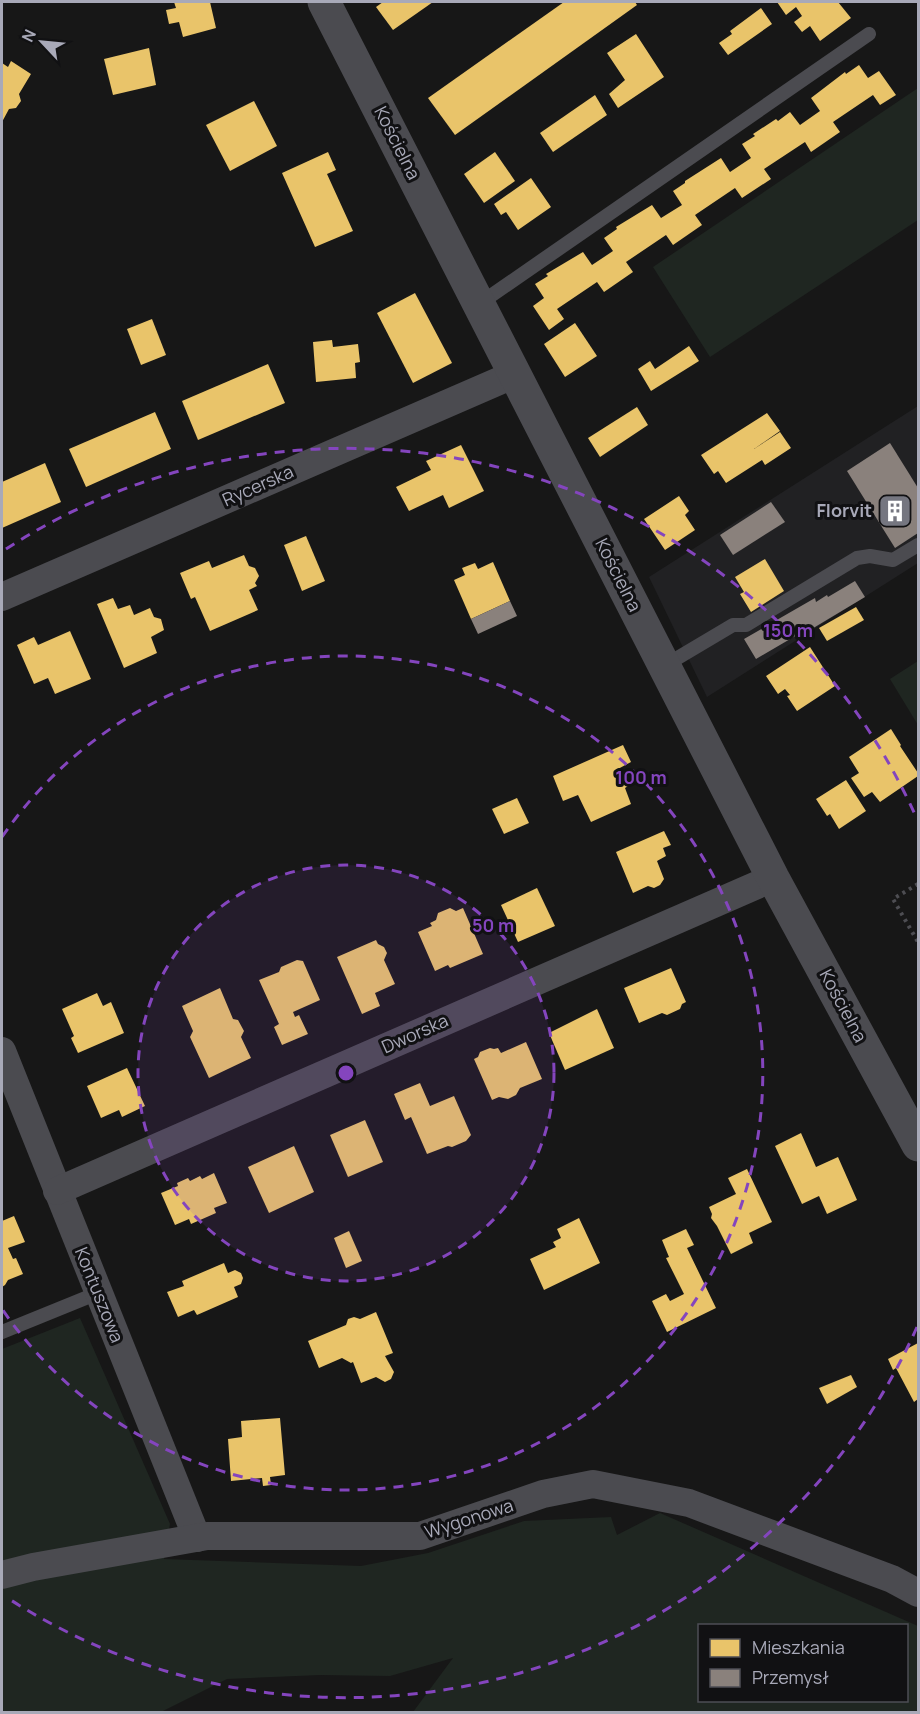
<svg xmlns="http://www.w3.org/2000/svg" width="920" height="1714" font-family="Manrope,sans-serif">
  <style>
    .built { fill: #212123 }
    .green { fill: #1f2621; fill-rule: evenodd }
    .homes { fill: #e9c46a }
    .industry { fill: #8a817c }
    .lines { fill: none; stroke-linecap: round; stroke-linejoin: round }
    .path { stroke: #4d4d52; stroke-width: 4; stroke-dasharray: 3 4.5; stroke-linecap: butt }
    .service { stroke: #4b4b50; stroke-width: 14 }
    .minor { stroke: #4b4b50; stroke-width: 28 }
    .tertiary { stroke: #4b4b50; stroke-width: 33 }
    .ring { fill: none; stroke: #8445be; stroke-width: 3; stroke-dasharray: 10 8 }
    .labels { text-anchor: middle; stroke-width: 6; stroke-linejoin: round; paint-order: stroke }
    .street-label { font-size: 18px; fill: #a8a9b8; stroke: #111113 }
    .poi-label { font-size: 18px; font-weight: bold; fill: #a8a9b8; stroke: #111113; text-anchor: end }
    .centre { fill: #8445be; stroke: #111113; stroke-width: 3 }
    .ring-label { font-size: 18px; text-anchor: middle; font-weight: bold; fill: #8445be; stroke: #111113; stroke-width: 6; stroke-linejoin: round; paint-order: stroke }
  </style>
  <rect width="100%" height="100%" fill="#171717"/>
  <!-- built -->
  <path class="built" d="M918,406V563L707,697L649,577Z"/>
  <!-- green -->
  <g class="green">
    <path d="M918,88V220L710,357L653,267Z"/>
    <path d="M918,661V725L890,679Z"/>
    <path d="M80,1318L170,1524L164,1559L361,1566L428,1553L524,1521L611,1517L617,1535L660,1513L918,1626V1712H413L453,1658L390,1676L320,1675L227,1679L161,1712H2V1349ZM700,1626H906V1700H700Z"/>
  </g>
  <!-- homes -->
  <g class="homes">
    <path d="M174,2H210L216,28L183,37L179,22L169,24L166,10L176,8Z"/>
    <path d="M383,2H433L393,30L376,7Z"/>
    <path d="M564,2H635L637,5L455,135L428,98Z"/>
    <path d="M777,2H838L851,18L820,41L810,26L802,32L794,22L802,16L796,7L786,15Z"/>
    <path d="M761,8L772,24L728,55L719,43L732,34L730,31Z"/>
    <path d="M636,34L664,77L618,108L609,94L625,80L607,53Z"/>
    <path d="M149,48L156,85L113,95L104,59Z"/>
    <path d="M11,61L31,74L19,94L21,101L16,108L9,109L2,122V63L8,67Z"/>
    <path d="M859,65L868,78L879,71L896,95L880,105L873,95L833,122L840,132L811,152L805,142L764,169L771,179L742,198L735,188L695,215L702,225L673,245L666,235L626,262L633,272L604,292L597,282L557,309L564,319L549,330L533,306L544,298L535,284L548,276L546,274L583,252L592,265L613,251L604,238L617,229L616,227L652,205L661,218L682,205L673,191L685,183V181L721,158L730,172L751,158L742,144L755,136L753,134L776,119L778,121L790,112L800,125L820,111L811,98L845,72L846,74Z"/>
    <path d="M595,95L607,115L553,152L540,133Z"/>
    <path d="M254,101L277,146L230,171L206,125Z"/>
    <path d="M328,152L336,170L327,174L353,231L315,247L282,173Z"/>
    <path d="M495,152L515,181L484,203L464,174Z"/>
    <path d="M531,178L551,207L518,230L506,212L501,215L494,204Z"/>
    <path d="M415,293L452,363L413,383L377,313Z"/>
    <path d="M152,319L166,355L141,365L127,329Z"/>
    <path d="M575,323L597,356L565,377L544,344Z"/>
    <path d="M332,340L333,347L358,344L360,362L355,363L356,378L316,382L313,342Z"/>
    <path d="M689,346L699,361L651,391L638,369L650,361L655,369Z"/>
    <path d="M268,364L285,403L198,440L182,401Z"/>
    <path d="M637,407L648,425L600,457L588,438Z"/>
    <path d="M155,412L171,449L86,487L69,449Z"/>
    <path d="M767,413L780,431L754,449L780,432L791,448L765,465L762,460L726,483L718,471L714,474L701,455Z"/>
    <path d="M461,445L484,491L449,508L443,495L409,511L396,487L431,470L426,461Z"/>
    <path d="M45,463L61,502L2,528V482Z"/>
    <path d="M679,496L689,511L685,515L695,530L665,550L644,519Z"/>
    <path d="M306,536L325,581L302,591L284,545Z"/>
    <path d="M244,555L249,566L255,568L259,576L255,583L257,586L249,590L258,610L210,631L195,597L191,599L180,573L209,561L212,568Z"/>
    <path d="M765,559L784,591L751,612L740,594L744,592L735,577Z"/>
    <path d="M493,562L510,601L471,619L454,580L465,575L462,568L475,563L478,569Z"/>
    <path d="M113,598L118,609L130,605L134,615L150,608L154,617L161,619L164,630L151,637L157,653L124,668L97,604Z"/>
    <path d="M856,607L864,620L827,641L819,628Z"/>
    <path d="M70,631L91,679L55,694L48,678L34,684L17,645L34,637L38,645Z"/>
    <path d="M810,647L835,686L797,711L787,696L790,695L785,689L778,694L766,676Z"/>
    <path d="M891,729L901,745L900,746L918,773V776L880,802L872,792L864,797L851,778L859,773L849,757Z"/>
    <path d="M623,745L631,762L616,770L617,774L622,773L628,786L625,788L631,804L591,822L578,795L563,801L553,776Z"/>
    <path d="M846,780L866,811L839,829L830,814L827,816L816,799Z"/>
    <path d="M517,798L529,823L504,834L492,809Z"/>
    <path d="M664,831L671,845L663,848L666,856L657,861L664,879L660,885L654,888L648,886L633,893L616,852Z"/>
    <path d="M537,888L555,926L518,942L501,905Z"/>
    <path d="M450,908L456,911L463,908L483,954L450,968L448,965L435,971L418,932L432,926L430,923L436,920L438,913Z"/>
    <path d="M376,940L378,944L384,947L387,953L384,960L395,984L375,993L380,1006L362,1014L337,957Z"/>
    <path d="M297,960L303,961L320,1000L293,1012L295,1017L299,1015L308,1034L282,1045L274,1027L279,1024L259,980L279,972L281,967Z"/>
    <path d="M671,968L686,1002L682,1004L680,1009L667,1015L662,1013L639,1023L624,988Z"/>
    <path d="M220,988L233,1019L238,1020L244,1031L241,1037L251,1058L209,1078L190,1037L193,1031L182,1006Z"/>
    <path d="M97,993L103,1006L111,1002L124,1033L78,1053L71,1038L74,1036L62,1009Z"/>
    <path d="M597,1009L614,1048L565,1070L549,1033Z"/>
    <path d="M526,1042L542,1079L520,1088L516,1095L508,1099L499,1097L492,1100L474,1059L478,1057L480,1052L490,1048L494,1049L498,1048L501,1053Z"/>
    <path d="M127,1068L145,1106L122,1117L119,1110L101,1118L87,1086Z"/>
    <path d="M420,1083L430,1106L454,1096L471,1135L466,1141L452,1147L448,1146L427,1154L411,1117L405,1120L394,1094Z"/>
    <path d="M365,1120L383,1162L348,1177L330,1135Z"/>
    <path d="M801,1133L816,1167L838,1157L857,1200L827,1214L819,1196L802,1204L775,1146Z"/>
    <path d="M294,1146L314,1192L269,1213L248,1167Z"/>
    <path d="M747,1169L772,1222L749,1233L753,1243L731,1254L717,1226L711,1218L712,1214L709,1207L736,1194L728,1178Z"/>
    <path d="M214,1173L227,1203L214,1208L216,1213L191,1224L189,1219L175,1225L161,1193L178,1186L177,1183L188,1178L190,1181L200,1176L202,1179Z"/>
    <path d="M14,1216L25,1242L8,1248L13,1259L16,1258L23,1274L8,1280L5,1285L2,1287V1221Z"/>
    <path d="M579,1218L600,1263L544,1290L530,1259L556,1247L553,1242L561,1238L557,1229Z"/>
    <path d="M686,1229L694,1245L687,1248L716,1308L667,1332L652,1301L666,1294L670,1301L684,1294L666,1258L669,1257L662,1240Z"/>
    <path d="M349,1231L362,1261L346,1268L334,1238Z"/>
    <path d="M224,1263L228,1273L235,1270L241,1273L243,1278L241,1284L234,1287L238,1297L197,1315L194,1310L178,1317L167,1292L184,1286L182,1281Z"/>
    <path d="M376,1312L393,1353L385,1356L394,1372L391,1379L385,1382L376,1377L361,1383L353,1362L351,1363L342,1358L319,1368L308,1341L346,1325L348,1319L354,1317L360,1319Z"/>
    <path d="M918,1343V1399L914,1402L896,1368L893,1370L888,1359Z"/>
    <path d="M851,1375L857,1387L827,1404L819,1388Z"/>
    <path d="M280,1418L285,1475L270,1477L271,1485L263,1486L262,1478L231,1481L228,1439L242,1437L241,1421Z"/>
  </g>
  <!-- industry -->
  <g class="industry">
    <path d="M890,443L918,488V533L895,548L847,471Z"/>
    <path d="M771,502L785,522L733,555L720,535Z"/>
    <path d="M855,581L865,597L810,630L809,628L756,659L744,639L815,598L816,602L827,595L828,597Z"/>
    <path d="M510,601L517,616L478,634L471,619Z"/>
  </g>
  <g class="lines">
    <!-- path -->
    <path class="path" d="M918,884L893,899L918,942"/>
    <!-- service -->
    <g class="service">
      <path d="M479,304L869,34"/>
      <path d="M664,666L733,625H746L857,558L870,556L893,560L918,545"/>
      <path d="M2,1332L98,1293"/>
    </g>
    <!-- minor -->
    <g class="minor">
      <path d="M2,597L515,374"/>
      <path d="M2,1051L197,1538"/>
      <path d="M57,1191L773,878"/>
      <path d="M2,1575L33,1567L207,1536H420L543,1494L593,1484L689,1503L892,1579L918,1593"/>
    </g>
    <!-- tertiary -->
    <path class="tertiary" d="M324,2L773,878L918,1145"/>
  </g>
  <!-- distance rings -->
  <circle cx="346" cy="1073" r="208" fill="#8445be" fill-opacity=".12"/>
  <g class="ring">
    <circle cx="346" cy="1073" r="208"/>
    <path d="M2 837A417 417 0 1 1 2 1309"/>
    <path d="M917 1327A625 625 0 0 1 6 1597M6 549A625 625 0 0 1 917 819"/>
  </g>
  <!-- icons -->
  <defs>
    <g id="building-square" transform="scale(1.725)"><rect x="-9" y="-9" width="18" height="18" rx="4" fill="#757680" stroke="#111113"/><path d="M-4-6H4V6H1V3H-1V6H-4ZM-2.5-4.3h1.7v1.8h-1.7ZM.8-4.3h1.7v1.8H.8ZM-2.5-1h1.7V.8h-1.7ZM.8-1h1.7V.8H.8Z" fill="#fff"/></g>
  </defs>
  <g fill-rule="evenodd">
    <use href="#building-square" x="895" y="511"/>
  </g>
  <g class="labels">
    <!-- street labels -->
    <g class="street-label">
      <text transform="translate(397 143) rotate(63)" y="6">Kościelna</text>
      <text transform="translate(258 486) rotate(-24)" y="6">Rycerska</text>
      <text transform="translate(618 575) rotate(63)" y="6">Kościelna</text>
      <text transform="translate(843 1006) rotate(62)" y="6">Kościelna</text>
      <text transform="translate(415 1034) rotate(-24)" y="6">Dworska</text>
      <text transform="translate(99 1295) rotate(68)" y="6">Kontuszowa</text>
      <text transform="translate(469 1519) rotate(-18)" y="6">Wygonowa</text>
    </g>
    <!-- poi labels -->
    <g class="poi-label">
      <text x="872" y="517">Florvit</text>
    </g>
  </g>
  <circle cx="346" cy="1073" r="9" class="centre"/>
  <g class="ring-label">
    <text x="788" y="637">150 m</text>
    <text x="641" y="784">100 m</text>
    <text x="493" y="932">50 m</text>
  </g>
  <!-- border -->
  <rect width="920" height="1714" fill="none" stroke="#a8a9b8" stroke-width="6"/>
  <!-- legend -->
  <rect x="698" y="1624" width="210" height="78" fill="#111113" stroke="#4d4e55" stroke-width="1.5"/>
  <rect x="710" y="1639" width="30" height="18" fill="#e9c46a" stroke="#4d4e55" stroke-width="1.5"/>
  <text x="752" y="1654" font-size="18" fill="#a8a9b8">Mieszkania</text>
  <rect x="710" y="1669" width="30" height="18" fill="#8a817c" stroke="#4d4e55" stroke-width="1.5"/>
  <text x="752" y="1684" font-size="18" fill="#a8a9b8">Przemysł</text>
  <!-- north arrow -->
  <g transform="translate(42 42) rotate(296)" stroke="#111113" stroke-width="4.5" paint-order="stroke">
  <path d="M0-4.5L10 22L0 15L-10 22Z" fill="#a8a9b8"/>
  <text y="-9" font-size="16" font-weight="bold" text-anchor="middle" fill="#a8a9b8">N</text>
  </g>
</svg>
